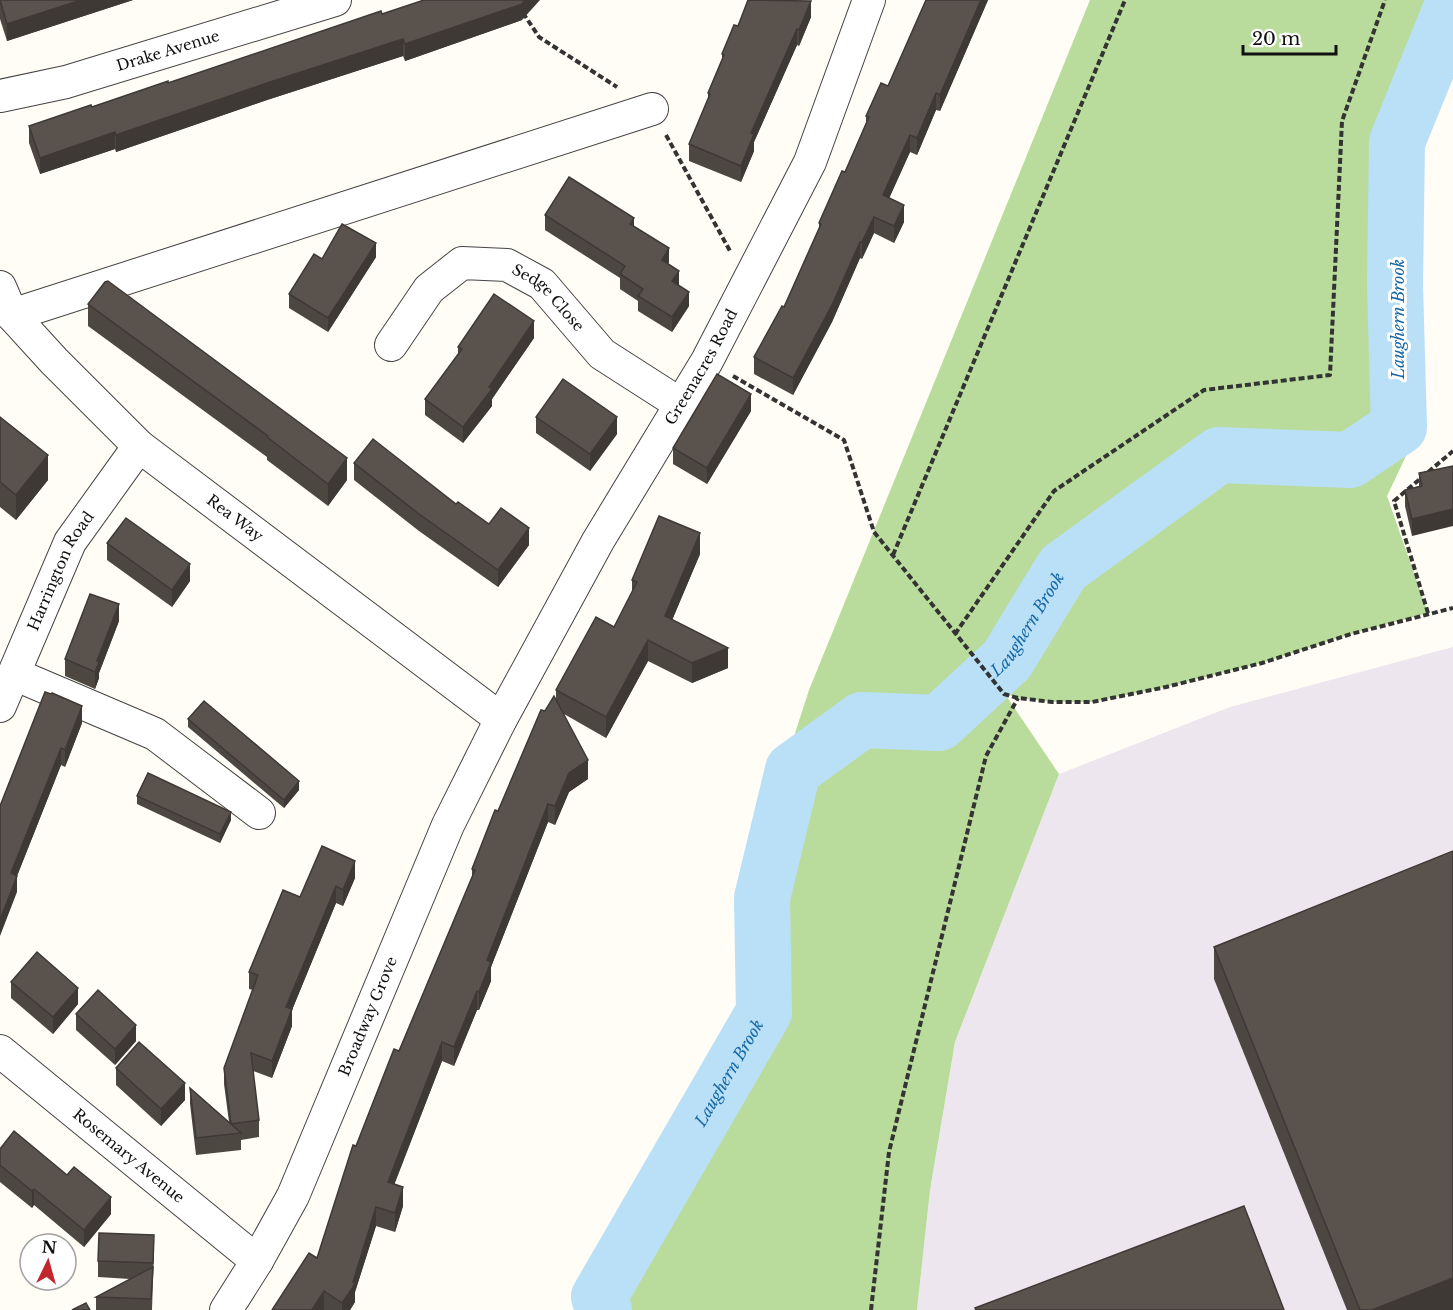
<svg xmlns="http://www.w3.org/2000/svg" width="1453" height="1310" font-family="'Libre Baskerville',serif">
  <style>
    .industrial { fill: #eee6ef }
    .forest { fill: #b9dc9c }
    .lines { fill: none; stroke-linecap: round; stroke-linejoin: round }
    .river { stroke: #b9e0f7; stroke-width: 56 }
    .minor-casing { stroke: #444; stroke-width: 34 }
    .path { stroke: #333; stroke-width: 4; stroke-dasharray: 6 3; stroke-linecap: butt }
    .minor { stroke: #fff; stroke-width: 32 }
    .wall { fill: #4d4742 }
    .shaded-wall { fill: #3f3936 }
    .building { fill: #5a524d; stroke: #3f3936; stroke-width: 1.5 }
    .labels { text-anchor: middle; stroke-width: 6; stroke-linejoin: round; paint-order: stroke }
    .street-label { font-size: 15px; fill: #111; stroke: #fff }
    .water-label { font-size: 16px; font-style: italic; fill: #1768a6; stroke: #fff }
  </style>
  <rect width="100%" height="100%" fill="#fffdf5"/>
  <!-- industrial -->
  <path class="industrial" d="M1453,647V1310H917L930,1190L955,1042L1059,774L1230,707Z"/>
  <!-- forest -->
  <path class="forest" d="M1090,0H1453V60L1415,152L1408,246L1410,352L1416,435L1387,496L1428,613L1351,634L1262,663L1166,687L1092,702H1052L1018,698L1005,694L1059,774L955,1042L930,1190L917,1310H604L599,1297L764,1012L742,897L809,690Z"/>
  <g class="lines">
    <!-- river -->
    <path class="river" id="s1" d="M604,1310L599,1297L764,1012L762,898L793,770L862,720L939,723L1007,660L1063,568L1219,455L1350,460L1399,427L1395,285L1397,142L1453,4"/>
    <!-- minor casing -->
    <g class="minor-casing">
      <g id="minor">
        <path id="s2" d="M0,96L66,82L335,0"/>
        <path id="s3" d="M0,287L12,315L54,361L139,446L501,719"/>
        <path d="M12,315L652,109"/>
        <path id="s4" d="M391,345L429,289L462,263L507,265L542,284L602,354L680,404"/>
        <path d="M14,674L155,734L259,813"/>
        <path id="s5" d="M0,706L70,542L139,446"/>
        <path id="s6" d="M0,1051L257,1261"/>
        <path id="s7" d="M226,1310L257,1261L293,1196L448,825L501,719L598,541L707,361L810,162L869,0"/>
      </g>
    </g>
    <!-- path -->
    <g class="path">
      <path d="M523,13L539,37L617,87"/>
      <path d="M666,135L730,251"/>
      <path d="M733,376L844,440L874,532L1004,694L1018,698L1052,702H1092L1166,687L1262,663L1351,634L1453,608"/>
      <path d="M893,555L1125,0"/>
      <path d="M1428,613L1394,501L1453,451"/>
      <path d="M955,634L1054,491L1204,390L1330,375L1342,121L1385,0"/>
      <path d="M871,1310L889,1152L986,756L1018,698"/>
    </g>
    <!-- minor -->
    <use href="#minor" class="minor"/>
  </g>
  <!-- wall -->
  <g class="wall">
    <path d="M0,0H133L7,41L0,19Z"/>
    <path d="M926,0H988L940,111L936,110L917,155L910,152L889,198L904,222L894,243L874,233L862,259L860,258L832,322L793,395L754,374V357L784,307L819,229V223L845,172L866,123V116L888,86Z"/>
    <path d="M382,14L522,20L405,61L403,56L267,100L116,152L115,149L40,174L29,143V126L168,83Z"/>
    <path d="M811,17L799,46L797,45L754,142V151L741,182L689,161V144L708,100V93L722,61V54L738,26Z"/>
    <path d="M545,215L634,227L669,262L668,264L689,306L672,332L638,311V301L620,289V278L545,230Z"/>
    <path d="M376,257L328,332L289,308V294L322,259Z"/>
    <path d="M88,304L347,480L328,506L267,460V457L88,326Z"/>
    <path d="M534,338L492,399V406L463,443L425,415V399L458,354V347Z"/>
    <path d="M751,411L707,484L673,464V448Z"/>
    <path d="M0,417L48,480L16,520L0,507Z"/>
    <path d="M536,417L617,434L590,471L536,433Z"/>
    <path d="M354,463L456,504L489,524L529,545L498,587L419,531L354,480Z"/>
    <path d="M1453,466L1412,536L1405,506V490L1419,486V473Z"/>
    <path d="M107,543L190,581L172,607L107,560Z"/>
    <path d="M700,554L672,620L728,668L692,683L648,661L606,738L564,714L588,779L569,792L555,825L548,822L491,967V981L479,1010H477L454,1066L442,1061L394,1184L403,1206L395,1232L376,1226L355,1292V1302L350,1310H272L317,1258L356,1146L399,1051L472,878V869L545,711L556,700V690L614,627L632,593V580Z"/>
    <path d="M119,621L99,673V678L95,689L65,676V659Z"/>
    <path d="M188,719L299,790L284,808L188,727Z"/>
    <path d="M82,723L65,767L61,765L17,876V892L0,806Z"/>
    <path d="M137,796L231,820L220,843L137,804Z"/>
    <path d="M1453,851V1310H1347L1214,979V947Z"/>
    <path d="M355,878L343,906L336,903L292,1010V1026L272,1078L253,1071L259,1120V1137L241,1140V1150L196,1155L190,1104V1088L229,1122L224,1084V1068L253,990L249,989V972L300,897Z"/>
    <path d="M11,982L78,1004L53,1034L11,998Z"/>
    <path d="M76,1014L136,1041L115,1065L76,1030Z"/>
    <path d="M116,1068L185,1100L161,1126L116,1085Z"/>
    <path d="M0,1149L111,1214L84,1247L34,1205L32,1208L0,1182Z"/>
    <path d="M154,1252L152,1310H96V1297L130,1279L98,1277V1261Z"/>
  </g>
  <!-- shaded-wall -->
  <g class="shaded-wall">
    <path d="M81,0H133L7,41V24Z"/>
    <path d="M525,0H540L522,20L405,61V44Z"/>
    <path d="M981,0H988L940,111V95Z"/>
    <path d="M811,1V17L799,46V30Z"/>
    <path d="M797,29V45L754,142V151L741,182V166L751,133Z"/>
    <path d="M403,39V56L267,100L116,152V135L267,83Z"/>
    <path d="M936,93V110L917,155V138Z"/>
    <path d="M115,132V149L40,174V158Z"/>
    <path d="M910,135V152L883,212V195Z"/>
    <path d="M904,205V222L894,243V226Z"/>
    <path d="M874,217V233L862,259V242Z"/>
    <path d="M634,218V233L630,224Z"/>
    <path d="M860,242V258L832,322L793,395V378Z"/>
    <path d="M376,243V257L328,332V318Z"/>
    <path d="M669,248V262L662,274V260Z"/>
    <path d="M679,271V285L672,281Z"/>
    <path d="M689,292V306L672,332V317Z"/>
    <path d="M534,321V338L492,399V406L463,443V427L489,387Z"/>
    <path d="M751,394V411L707,484V468Z"/>
    <path d="M617,417V434L590,471V454Z"/>
    <path d="M48,455V480L16,520V495Z"/>
    <path d="M347,458V480L328,506V484Z"/>
    <path d="M1453,509V526L1412,536V519Z"/>
    <path d="M529,528V545L498,587V570Z"/>
    <path d="M700,533V554L665,637V616Z"/>
    <path d="M190,564V581L172,607V590Z"/>
    <path d="M119,604V621L99,673V678L95,689V672L97,661Z"/>
    <path d="M648,640V661L606,738V717Z"/>
    <path d="M728,648V668L692,683V663Z"/>
    <path d="M82,706V723L65,767V750Z"/>
    <path d="M61,748V765L17,876V892L0,936V920L11,873Z"/>
    <path d="M588,760V779L569,792L555,825V806L569,773Z"/>
    <path d="M299,781V790L284,808V800Z"/>
    <path d="M548,804V822L491,967V981L479,1010V992L487,960Z"/>
    <path d="M231,812V820L220,843V834Z"/>
    <path d="M355,861V878L343,906V890Z"/>
    <path d="M336,886V903L292,1010V1026L272,1078V1061L286,1007Z"/>
    <path d="M78,988V1004L53,1034V1017Z"/>
    <path d="M477,991V1010L454,1066V1047Z"/>
    <path d="M136,1025V1041L115,1065V1049Z"/>
    <path d="M442,1042V1061L388,1201V1182Z"/>
    <path d="M185,1083V1100L161,1126V1109Z"/>
    <path d="M403,1187V1206L395,1232V1213Z"/>
    <path d="M34,1189V1205L32,1208V1191Z"/>
    <path d="M111,1197V1214L84,1247V1230Z"/>
    <path d="M376,1207V1226L355,1292V1302L350,1310H342V1303L353,1282Z"/>
    <path d="M1453,1278V1310H1372Z"/>
    <path d="M324,1291V1310H312Z"/>
  </g>
  <!-- building -->
  <g class="building">
    <path d="M0,0H81L7,24Z"/>
    <path d="M424,0H525L522,4L405,44L403,39L267,83L116,135L115,132L40,158L29,126L91,105L92,107L168,81V83L381,11L382,14Z"/>
    <path d="M748,0L811,1L799,30L797,29L751,133L754,134L741,166L689,144L710,94L708,93L724,55L722,54L734,25L738,26Z"/>
    <path d="M926,0H981L940,95L936,93L917,138L910,135L883,195L904,205L894,226L874,217L862,242H860L832,305L793,378L754,357L782,306L784,307L821,224L819,223L842,171L845,172L869,117L866,116L881,83L888,86Z"/>
    <path d="M569,177L634,218L630,224L669,248L662,260L679,271L672,281L689,292L672,317L638,296L643,289L620,274L625,266L545,215Z"/>
    <path d="M342,224L376,243L328,318L289,294L314,254L322,259Z"/>
    <path d="M108,281L347,458L328,484L267,437L268,436L88,304L105,282Z"/>
    <path d="M494,294L534,321L489,387L492,389L463,427L425,399L462,349L458,347Z"/>
    <path d="M717,374L751,394L707,468L673,448Z"/>
    <path d="M563,379L617,417L590,454L536,417Z"/>
    <path d="M0,417L48,455L16,495L0,482Z"/>
    <path d="M373,439L456,504L458,502L489,524L501,508L529,528L498,570L419,514L354,463Z"/>
    <path d="M1453,466V509L1412,519L1405,490L1422,486L1419,473Z"/>
    <path d="M659,516L700,533L665,616L728,648L692,663L648,640L606,717L556,690L596,617L614,627L637,582L632,580Z"/>
    <path d="M126,518L190,564L172,590L107,543Z"/>
    <path d="M90,594L119,604L97,661L99,662L95,672L65,659Z"/>
    <path d="M45,692L51,694L52,693L82,706L65,750L61,748L11,873L17,876L0,920V806Z"/>
    <path d="M554,696L588,760L569,773L555,806L548,804L487,960L491,962L479,992L477,991L454,1047L442,1042L388,1182L403,1187L395,1213L376,1207L353,1282L355,1284L342,1303L324,1291L312,1310H272L309,1253L317,1258L353,1145L356,1146L394,1049L399,1051L475,870L472,869L495,810L498,811L541,710L545,711Z"/>
    <path d="M204,701L299,781L284,800L188,719Z"/>
    <path d="M148,773L231,812L220,834L137,796Z"/>
    <path d="M322,846L355,861L343,890L336,886L286,1007L292,1009L272,1061L251,1053L259,1120L231,1124L224,1068L258,975L249,972L283,890L300,897Z"/>
    <path d="M1453,851V1278L1372,1310H1360L1214,947Z"/>
    <path d="M37,952L78,988L53,1017L11,982Z"/>
    <path d="M98,990L136,1025L115,1049L76,1014Z"/>
    <path d="M139,1042L185,1083L161,1109L116,1068Z"/>
    <path d="M190,1088L241,1133L196,1138Z"/>
    <path d="M14,1131L67,1175L74,1167L111,1197L84,1230L34,1189L32,1191L0,1165V1149Z"/>
    <path d="M1244,1206L1284,1310H976L975,1308Z"/>
    <path d="M99,1233L154,1235L153,1263L98,1261Z"/>
    <path d="M153,1267L151,1299L96,1297Z"/>
    <path d="M86,1303L90,1310H72Z"/>
  </g>
  <g class="labels">
    <!-- street labels -->
    <g class="street-label">
      <text dy="5" stroke="none"><textPath href="#s2" startOffset="174">Drake Avenue</textPath></text>
      <text dy="5" stroke="none"><textPath href="#s4" startOffset="208">Sedge Close</textPath></text>
      <text dy="5" stroke="none"><textPath href="#s7" startOffset="1058">Greenacres Road</textPath></text>
      <text dy="5" stroke="none"><textPath href="#s3" startOffset="333">Rea Way</textPath></text>
      <text dy="5" stroke="none"><textPath href="#s5" startOffset="148">Harrington Road</textPath></text>
      <text dy="5" stroke="none"><textPath href="#s7" startOffset="327">Broadway Grove</textPath></text>
      <text dy="5" stroke="none"><textPath href="#s6" startOffset="166">Rosemary Avenue</textPath></text>
    </g>
    <!-- water labels -->
    <g class="water-label">
      <text transform="translate(1398 319) rotate(-90)" y="6">Laughern Brook</text>
      <text dy="6" stroke="none"><textPath href="#s1" startOffset="885">Laughern Brook</textPath></text>
      <text dy="6" stroke="none"><textPath href="#s1" startOffset="273">Laughern Brook</textPath></text>
    </g>
  </g>
  <!-- north arrow -->
  <g transform="translate(48 1262) rotate(5)"><circle r="28" fill="#ffffff" stroke="#a0a0a0" stroke-width="1.5"/>
  <path d="M0-4.5L10 22L0 15L-10 22Z" fill="#c4262e"/>
  <text y="-9" font-size="16" font-weight="bold" text-anchor="middle" fill="#111111">N</text>
  </g>
  <!-- scale -->
  <path d="M1243 45v9h93v-9" fill="none" stroke="#111111" stroke-width="3"/>
  <text x="1252" y="45" font-size="18" fill="#111111" stroke="#ffffff" stroke-width="4.5" paint-order="stroke">20 m</text>
</svg>
